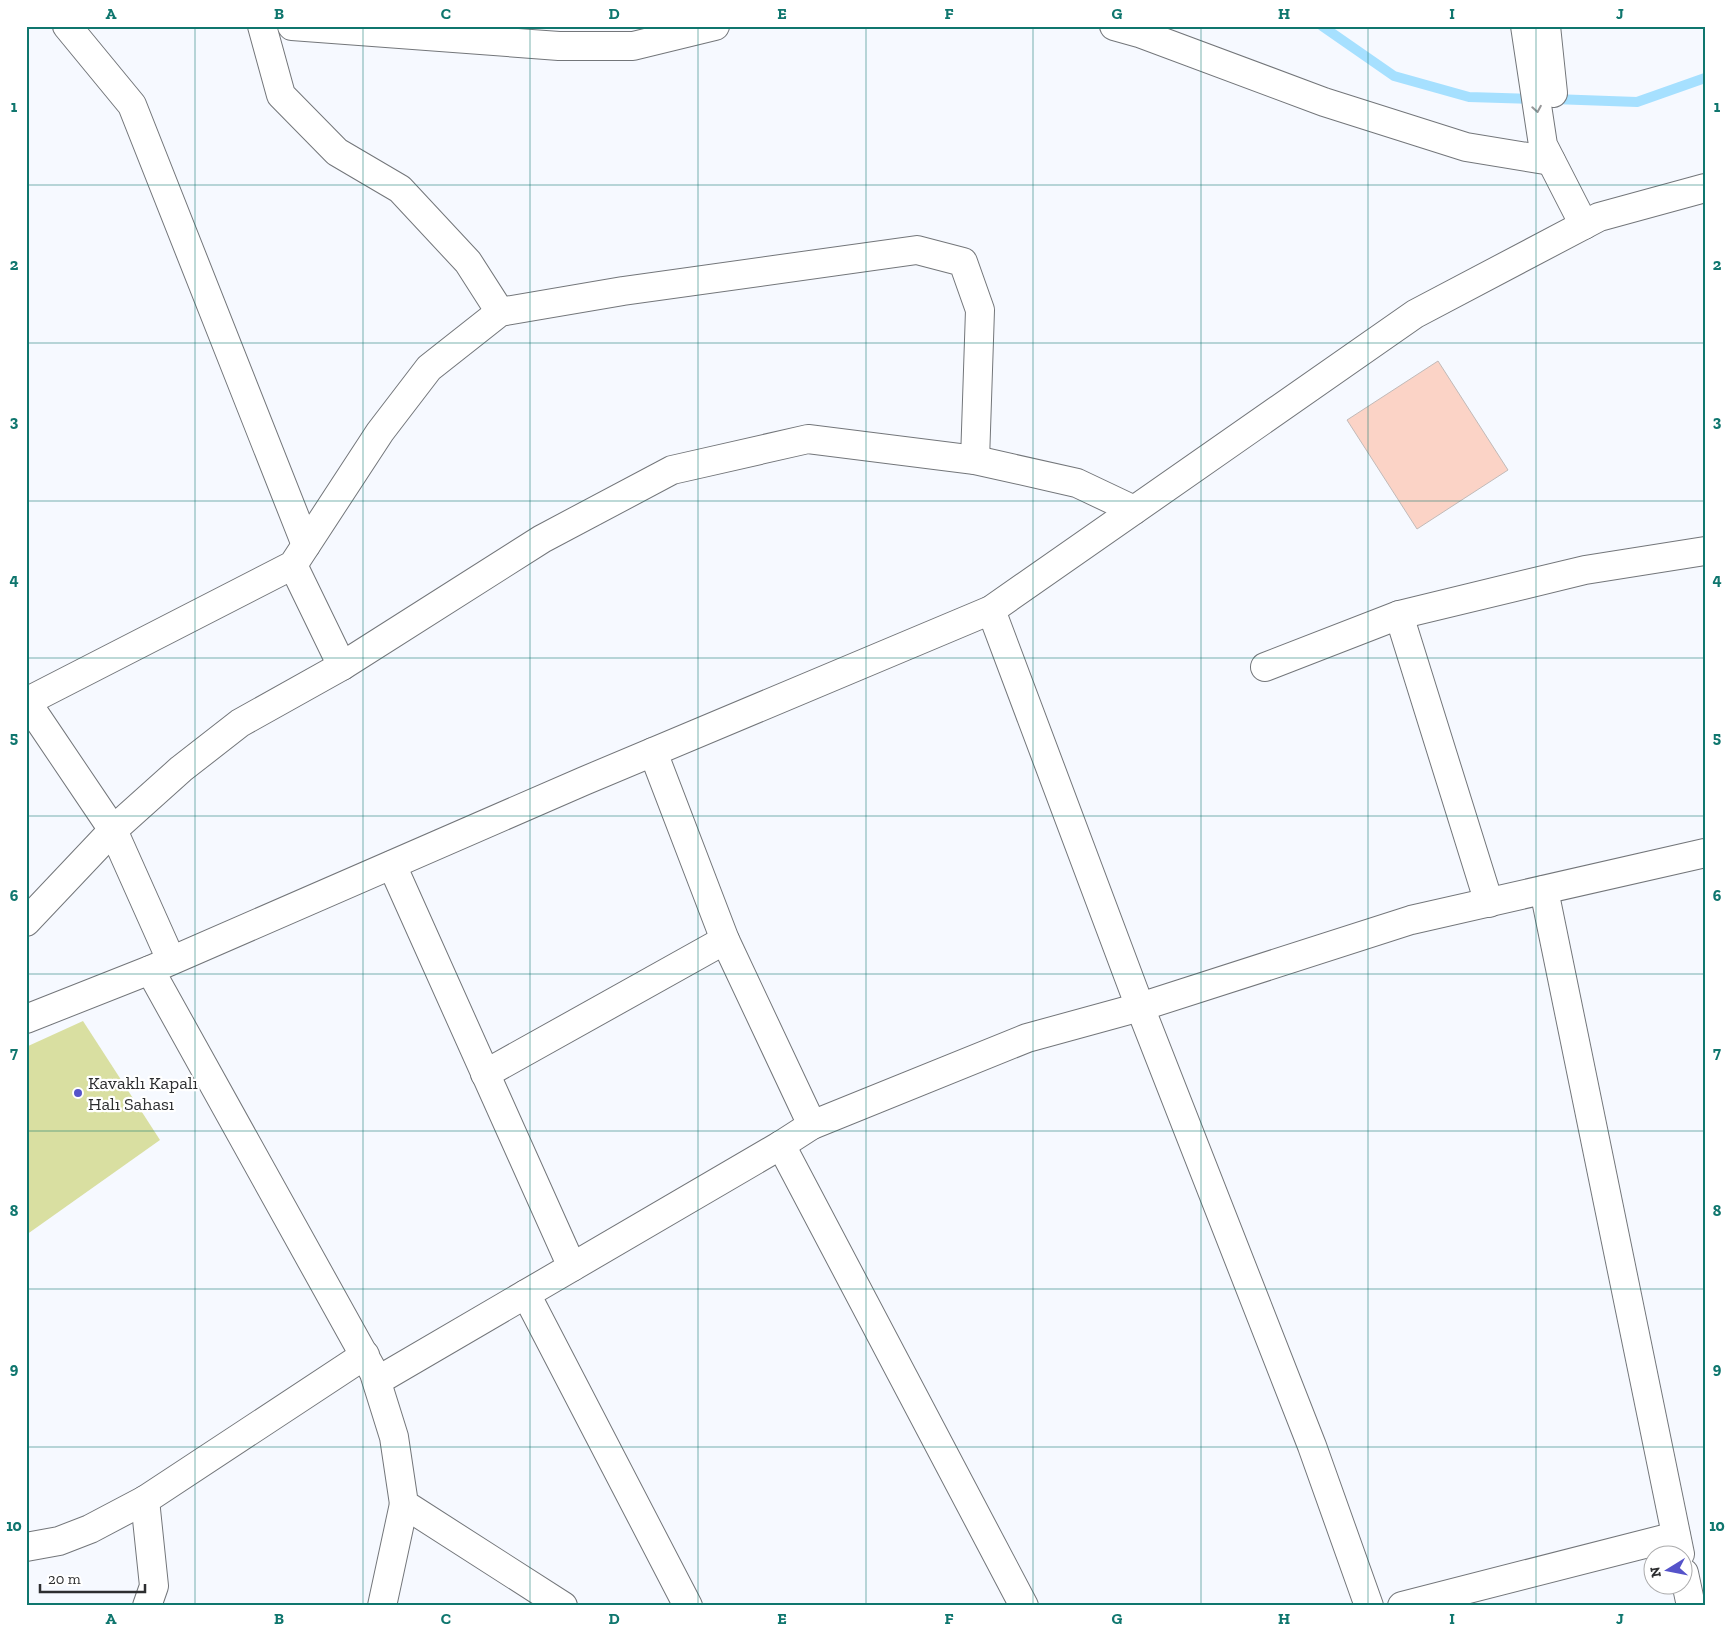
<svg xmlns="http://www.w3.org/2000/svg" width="1731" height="1632" font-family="'Zilla Slab',serif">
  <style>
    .green { fill: #d9dfa1 }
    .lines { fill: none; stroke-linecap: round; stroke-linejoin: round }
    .stream { stroke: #a6e0ff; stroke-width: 10 }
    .building { fill: #fbd3c6; stroke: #c1bab8 }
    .minor-casing { stroke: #73767a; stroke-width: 30 }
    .secondary-casing { stroke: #73767a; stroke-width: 30 }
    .minor { stroke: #fff; stroke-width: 28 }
    .secondary { stroke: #fff; stroke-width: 28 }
    .oneway { stroke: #969698 }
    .grid { fill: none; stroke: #0f766e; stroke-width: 1; stroke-opacity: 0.55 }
    .poi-dot { fill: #5553ca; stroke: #fff; stroke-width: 2 }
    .labels { text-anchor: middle; stroke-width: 4.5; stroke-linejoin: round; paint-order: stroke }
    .poi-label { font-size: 18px; fill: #2d2e30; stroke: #fff; text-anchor: start }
    .neatline { fill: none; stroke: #0f766e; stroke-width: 2 }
    .grid-label { font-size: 16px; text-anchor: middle; font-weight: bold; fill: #0f766e }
  </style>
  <rect width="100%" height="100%" fill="#f6f9ff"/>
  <!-- green -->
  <path class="green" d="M83,1021L160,1140L26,1235V1047Z"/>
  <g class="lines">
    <!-- stream -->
    <g class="stream">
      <path d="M1322,26L1394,76L1469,97L1536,99"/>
      <path d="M1553,99L1637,102L1705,78"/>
    </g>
  </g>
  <!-- building -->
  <path class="building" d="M1438,361L1508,470L1417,529L1347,420Z"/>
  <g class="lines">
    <!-- minor casing -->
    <g class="minor-casing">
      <g id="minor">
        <path d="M67,26L132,105L306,545"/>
        <path d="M262,26L281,95L337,152L400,189L468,262L500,312"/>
        <path d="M292,26L559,46H633L715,26"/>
        <path d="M1114,26L1139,33L1324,102L1466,147L1551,161"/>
        <path d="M293,565L342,666"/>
        <path d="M991,610L1140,1007L1312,1446L1369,1606"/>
        <path d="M1399,615L1489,903"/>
        <path d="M1265,667L1399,615L1585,570L1705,551"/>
        <path d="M26,701L113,830L171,960"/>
        <path d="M26,702L293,565L380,432L429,368L500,312L623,291L917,250L963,262L980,310L975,460"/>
        <path d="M653,752L725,940L812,1125"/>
        <path d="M392,865L572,1267"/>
        <path d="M1544,890L1680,1554"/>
        <path d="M26,922L113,830L181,769L240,723L342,666L542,539L672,470L808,439L975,460L1077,483L1134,510"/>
        <path d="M150,970L374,1373L394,1437L404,1504L563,1606"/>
        <path d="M485,1074L725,940"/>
        <path d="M781,1145L1024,1606"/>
        <path d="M526,1294L688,1606"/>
        <path d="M377,1381L781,1145L812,1125L1027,1038L1140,1007L1411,920L1705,853"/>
        <path d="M145,1500L154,1586L147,1606"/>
        <path d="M26,1547L59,1541L90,1529L145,1500L365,1355"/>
        <path d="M1684,1573L1691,1606"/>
        <path d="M382,1606L404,1504"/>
        <path d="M1402,1606L1676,1536"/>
      </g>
    </g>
    <!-- secondary casing -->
    <g class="secondary-casing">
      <g id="secondary">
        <path d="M1525,26L1543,145L1584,225"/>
        <path d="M1546,26L1553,93"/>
        <path d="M26,1019L150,970L584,781L991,610L1415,314L1599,217L1705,188"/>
      </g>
    </g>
    <!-- minor -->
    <use href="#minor" class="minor"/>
    <!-- secondary -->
    <use href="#secondary" class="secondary"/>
  </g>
  <!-- one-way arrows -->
  <defs><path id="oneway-chevron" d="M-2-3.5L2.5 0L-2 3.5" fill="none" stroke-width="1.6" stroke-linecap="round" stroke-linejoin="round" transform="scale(1.25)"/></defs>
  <use class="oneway" href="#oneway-chevron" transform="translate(1537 109) rotate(80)"/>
  <!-- grid -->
  <path class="grid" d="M195,26V1606M363,26V1606M530,26V1606M698,26V1606M866,26V1606M1033,26V1606M1201,26V1606M1368,26V1606M1536,26V1606M26,185H1705M26,343H1705M26,501H1705M26,658H1705M26,816H1705M26,974H1705M26,1131H1705M26,1289H1705M26,1447H1705"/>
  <!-- markers -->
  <circle class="poi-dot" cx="78" cy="1093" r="5"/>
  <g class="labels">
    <!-- poi labels -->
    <g class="poi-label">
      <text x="88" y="1089">Kavaklı Kapalı<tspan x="88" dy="21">Halı Sahası</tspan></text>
    </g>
  </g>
  <!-- border -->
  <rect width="1731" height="1632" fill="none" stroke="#ffffff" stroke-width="55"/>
  <!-- north arrow -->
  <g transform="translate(1668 1570) rotate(260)"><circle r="24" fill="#ffffff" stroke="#ababac"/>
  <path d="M0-4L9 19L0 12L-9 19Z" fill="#5553ca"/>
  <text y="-8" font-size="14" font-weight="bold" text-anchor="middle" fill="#2d2e30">N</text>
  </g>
  <!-- scale -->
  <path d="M40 1584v8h105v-8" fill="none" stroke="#2d2e30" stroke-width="2.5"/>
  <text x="48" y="1584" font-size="15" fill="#2d2e30" stroke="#ffffff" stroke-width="4" paint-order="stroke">20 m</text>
  <rect x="28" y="28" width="1676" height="1576" class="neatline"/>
  <g class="grid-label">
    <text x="111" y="19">A</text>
    <text x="279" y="19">B</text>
    <text x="446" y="19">C</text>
    <text x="614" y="19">D</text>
    <text x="782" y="19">E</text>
    <text x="949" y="19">F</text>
    <text x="1117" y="19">G</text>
    <text x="1284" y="19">H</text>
    <text x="1452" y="19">I</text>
    <text x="1620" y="19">J</text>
    <text x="14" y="112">1</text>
    <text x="1717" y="112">1</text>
    <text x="14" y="270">2</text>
    <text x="1717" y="270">2</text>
    <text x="14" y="427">3</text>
    <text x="1717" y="427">3</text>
    <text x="14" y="585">4</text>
    <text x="1717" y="585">4</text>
    <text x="14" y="743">5</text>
    <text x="1717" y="743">5</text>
    <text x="14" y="901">6</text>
    <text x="1717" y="901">6</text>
    <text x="14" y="1058">7</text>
    <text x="1717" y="1058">7</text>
    <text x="14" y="1216">8</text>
    <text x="1717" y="1216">8</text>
    <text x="14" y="1374">9</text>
    <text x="1717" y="1374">9</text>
    <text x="14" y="1531">10</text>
    <text x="1717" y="1531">10</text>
    <text x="111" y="1624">A</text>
    <text x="279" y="1624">B</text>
    <text x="446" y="1624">C</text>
    <text x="614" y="1624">D</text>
    <text x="782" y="1624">E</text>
    <text x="949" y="1624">F</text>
    <text x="1117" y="1624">G</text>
    <text x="1284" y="1624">H</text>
    <text x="1452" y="1624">I</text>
    <text x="1620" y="1624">J</text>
  </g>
</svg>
